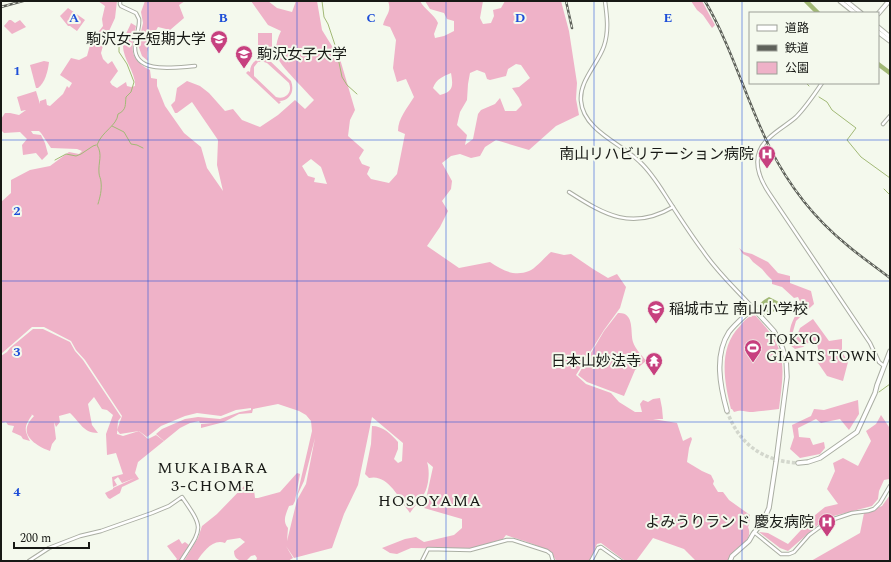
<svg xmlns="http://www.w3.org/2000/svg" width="891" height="562" font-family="Spectral,'Noto Sans JP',serif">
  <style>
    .green { fill: #efb2c8; fill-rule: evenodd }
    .water { fill: #a2b976 }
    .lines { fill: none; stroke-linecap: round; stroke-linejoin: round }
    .stream { stroke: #a2b976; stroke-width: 1 }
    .river { stroke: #a2b976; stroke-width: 4.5 }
    .major-tunnel { stroke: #d3d7cd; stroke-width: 3.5; stroke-dasharray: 3.5 2; stroke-linecap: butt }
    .minor-casing { stroke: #aaaea3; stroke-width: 4.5 }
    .major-casing { stroke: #aaaea3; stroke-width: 5.5 }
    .minor { stroke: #fff; stroke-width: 2.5 }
    .major { stroke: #fff; stroke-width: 3.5 }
    .rail-casing { stroke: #5e615a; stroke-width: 2.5 }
    .rail { stroke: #f4f9ed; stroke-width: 1; stroke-dasharray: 3; stroke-linecap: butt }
    .grid { fill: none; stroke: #1d4ed8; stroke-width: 1; stroke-opacity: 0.55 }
    .labels { text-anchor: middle; stroke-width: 4; stroke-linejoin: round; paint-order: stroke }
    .poi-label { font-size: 15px; fill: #171915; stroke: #f4f9ed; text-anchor: end }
    .neighbourhood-label { font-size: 16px; letter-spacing: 1px; fill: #171915; stroke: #f4f9ed }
    .grid-label { font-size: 13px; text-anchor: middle; font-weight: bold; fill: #1d4ed8; stroke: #f4f9ed; stroke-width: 4; stroke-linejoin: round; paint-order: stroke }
  </style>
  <rect width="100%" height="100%" fill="#f4f9ed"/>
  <!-- green -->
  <g class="green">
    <path d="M98,1H117L115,18L104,42L101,53L103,59L108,64L112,61L118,71L110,82L112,85L117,88L126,82L127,86L131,87L135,86C136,72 122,59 123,44C123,37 129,29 131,23L136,26C132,47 127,58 150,70L151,78L157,79V86L165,106L184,133L201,147L207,168L223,191L217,165L218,140L192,102L177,113H175L171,105L175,101L177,88L187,81L200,86L209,93L225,111L233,109L242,120L260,127L278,115L295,100L305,109L314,100C308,94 303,88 297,82C281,64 269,56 281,31L268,25L251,1H268L277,8L292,12L296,1H317L322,30L340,59L355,110L350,120L348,136L364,150L359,158L362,164L370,167L367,174L371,179L389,183L397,174L405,134L398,131C398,118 408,107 414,97L406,79L397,82L393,68L396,40L390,27L383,25C386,14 392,12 388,1H420C425,10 434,14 438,23L434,34L435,38L444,36L454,31V21L447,19L444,13L430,9L425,1H483L480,18L483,24L491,23L494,16L493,10L501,8L505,1H561L569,31L577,83L576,99L579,115L556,126L529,150L496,140L485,147L480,156L471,158L460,154L451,156L442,163L452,181L451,189L442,201L448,211L440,227L427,246L459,268L490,262C502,270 514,277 529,271C535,269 545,257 551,252L564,255L571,254L593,269L608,278L617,274L626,287L620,308L604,330L576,375L586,384L611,393L619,402L635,412H642L640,404L643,400L648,402L653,399L660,398L662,408L663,419H653L677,423L683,441L691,437L692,439L689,448L687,462L702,471L711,475L714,481L713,484L718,492H723L729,500L750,515L749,525L748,527C753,539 742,544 735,550C732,554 730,557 727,561H696L684,549L653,538L636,561H625L601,543L597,544L590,561H556C552,547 519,540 506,535L503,539L470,549L411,548L397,554L390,553L382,548L405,539L416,537L424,542L454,535L462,528V519L424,508L433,467L427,462C430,470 429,486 424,494C421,501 414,506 410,513C400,500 388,473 369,478L365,474L371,444L372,426C383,426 391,434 398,442V449L394,459L398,463L402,461L403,443L372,417L358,485L344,514L332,548L294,558L286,546L293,558L288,561H256L257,558L255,555L251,556L246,561C239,561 234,559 234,551L245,542L240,538L227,540L225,543C213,538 203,552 197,561H184L198,538L202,526L217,514L247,483L254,490L255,498H258L280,492L297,473L300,474L295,501L293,505L289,506C286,514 282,521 288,528L287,541L297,500L306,484L315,438L304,481L297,496L312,431L311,421L306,415L299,411L278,404L253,409L252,413L239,414L224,422L201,428V424L213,423H200L199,421L190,423L180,428L164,441L156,434L162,429L185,419L198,417L220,419L240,412L251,410V408L236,410L221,416L197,413L185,416L161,426L147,437L139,431L120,434L117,430L122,416L85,360L76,350L71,341L44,327H32L1,354V202L11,193V180L30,170L50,166L69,152L79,154L82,151L77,149L51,148L41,133L39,131H31L33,134L41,135L45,143L48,154L42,160L36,153L23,155L22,145L27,139L20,132L4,133L1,130V119L5,113H10L19,115L26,110L21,111L17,97L36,91L40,104V101L46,99L47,105L50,106L63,94L67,86L69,88L72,83L60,75L71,58L79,60L87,56L90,45L85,37L93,39L103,26L102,19L105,6ZM516,64L521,65L530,78L519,87L512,88L519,98L522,105L516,111H505L500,98L495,104L481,110L478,114L473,139L465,145L467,135L457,125L460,112L467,100L468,84L470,73L477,70L485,73L487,79L490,80L506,76L508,69ZM451,73C453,85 454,92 440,95L433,88C436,79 444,76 451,73ZM311,159L321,167L327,184L314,182L315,178L308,176L302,166Z"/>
    <path d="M145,1H185L179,5L184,18L170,30L158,27C152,37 145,49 148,61L142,56L138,45L143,23L141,12Z"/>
    <path d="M691,1H702L715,25L712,28L703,15L697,10Z"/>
    <path d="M68,8L85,20L77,31L70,26H68L60,16Z"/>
    <path d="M9,20H11L15,23L20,20L26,27L12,34L4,26Z"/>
    <rect x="258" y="33" width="14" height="21"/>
    <path d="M261,58L269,60L291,81C295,91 290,101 279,101L281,102L279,104L246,73L248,71L250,72C250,65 254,60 261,58ZM258,62H264L267,63L289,83C293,93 285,100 276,97L254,76V67Z"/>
    <path d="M44,61L49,62C48,71 45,83 38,88H36L30,65Z"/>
    <path d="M739,248L744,252L752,254L768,262L778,273L790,276V283L811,291L814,304L796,321L792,335H797L800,328L813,319L829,341L842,339V352L848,362L843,381L827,376L816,360L824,355L819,353L817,344L811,341L803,347L795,349L790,345C788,327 792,320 802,306L798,297L794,298L782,287L772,284V280L767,275L762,269L753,262L749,257L743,254Z"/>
    <path d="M618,313C635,312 630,332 633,342C635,349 642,355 646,361L635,370L624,396L587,382L578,375L604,331Z"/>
    <path d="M755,315C760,321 766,327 771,334C788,358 782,381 779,409C771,410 762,411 753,412C745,412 742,409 734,412L732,409H731C724,381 718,348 740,326C744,321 748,316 755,315Z"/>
    <path d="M33,329H43L70,342L75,351L83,360L121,417L118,421L117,434L123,436L139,431L148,439L156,435L164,441L138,462L135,473L139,479L122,487L120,493L110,499L108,498L105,493L113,489V488L135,478L122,483L118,477L114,480L117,485L113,487L112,477L123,474L116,453L107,455L106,434L113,415L107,410L102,409L94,397L88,404L92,425L98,433C83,433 80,422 70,413L59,416L60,422L56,427L54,422L56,439L52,444L50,451C41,448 24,439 27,427C28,423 31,419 34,416L31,414L32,415C24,427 24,429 30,441L23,439L21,436L12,432L14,426L8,425L6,422L1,423V356L7,352L10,348Z"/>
    <path d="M858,400L859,414L849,430L840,419L821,423L816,419L798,428L799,437L810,438L813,445L824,442L825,448L820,454L800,458L790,449L794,437L792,425L811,416L814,409L824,410Z"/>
    <path d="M881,415L889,427H890V477L889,479L884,480L879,491L878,499L872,506L826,518L788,551L780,548L759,532L768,533L788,544L814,516L825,507L838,504L827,489L835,471L833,463L843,458L858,466L871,441L866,431L876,424Z"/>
    <path d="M890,495V561H811L860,533L864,513L882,506Z"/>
    <path d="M179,539L182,544L185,542L189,545L179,561H175L177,559L167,546Z"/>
  </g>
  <!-- water -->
  <path class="water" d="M769,297L781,303V305L767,317L757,306L764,300Z"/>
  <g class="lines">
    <!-- stream -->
    <g class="stream">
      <path d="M322,1L324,17L328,24L336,48L342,77L347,85L357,94"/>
      <path d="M806,83L809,86"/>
      <path d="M819,97L827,102L832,110L856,128L847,140L861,157L890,178"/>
      <path d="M112,126L124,132L131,144L137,145L143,148"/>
      <path d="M55,160L66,154L76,156L81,154L93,146L96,145"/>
      <path d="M884,189L890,195"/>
      <path d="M98,204C100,197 102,190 101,182C101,179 99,176 99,173C98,162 103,155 97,145C102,131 117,126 118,114C127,110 125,104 126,97L131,92L134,82L127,64L119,52V44L111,40L109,36"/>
      <path d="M879,392L890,384"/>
    </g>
    <!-- river -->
    <g class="river">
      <path d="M806,1L818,13"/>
      <path d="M878,64L890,73"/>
    </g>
    <!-- major-tunnel -->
    <path class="major-tunnel" d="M727,411C739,444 762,461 798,463"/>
    <!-- minor casing -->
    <g class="minor-casing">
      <g id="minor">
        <path d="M120,1V4L121,6L136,13L139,19C140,28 135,37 135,47C134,75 177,67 195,66"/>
        <path d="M605,1C607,16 609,31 604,46C598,64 579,81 581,101C583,130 622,144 640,162C652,173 660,187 669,201C680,218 691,235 703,251C717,272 736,289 753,308"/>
        <path d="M822,83C814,95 806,107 796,117C787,125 777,130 769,138C751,154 757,175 769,193L870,343L879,362L884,366"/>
        <path d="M883,124L890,116"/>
        <path d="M569,192C605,215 632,231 673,207"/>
        <path d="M754,532L781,554H789L794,552L809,535L828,521L852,513L868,511L874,509L880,503L890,486"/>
        <path d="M29,561L49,548L80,536L101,531L152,513L169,506L182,497C205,530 202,528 181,561"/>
        <path d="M422,561L428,549L470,550L507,540H513L547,551L551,554L553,561"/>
        <path d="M591,561L598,548L601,547L621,561"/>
      </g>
    </g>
    <!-- major casing -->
    <g class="major-casing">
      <g id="major">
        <path d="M840,1L855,13"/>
        <path d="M846,1L861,13"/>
        <path d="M878,14L889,1"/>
        <path d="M878,27L890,37"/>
        <path d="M878,32L890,41"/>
        <path d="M727,411C720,386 714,355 729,332C736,323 745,316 753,308L774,331L781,344L786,358L787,377L776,462L769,508L762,523L753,534L749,541L732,556L730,561"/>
        <path d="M798,463L808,462L820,458L857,432L875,393L877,385L890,351"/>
      </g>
    </g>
    <!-- minor -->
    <use href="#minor" class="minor"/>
    <!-- major -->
    <use href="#major" class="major"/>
    <!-- rail casing -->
    <g class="rail-casing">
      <g id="rail">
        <path d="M566,1L572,28"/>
        <path d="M705,1C732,47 746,100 770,148C788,184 815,219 847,245C861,257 876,267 890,278"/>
        <path d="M1,7L23,1"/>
      </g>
    </g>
    <!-- rail -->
    <use href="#rail" class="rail"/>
  </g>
  <!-- grid -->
  <path class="grid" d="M148,1V561M297,1V561M446,1V561M594,1V561M742,1V561M1,140H890M1,281H890M1,422H890"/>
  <!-- icons -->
  <defs>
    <g id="university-pin" transform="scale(0.9)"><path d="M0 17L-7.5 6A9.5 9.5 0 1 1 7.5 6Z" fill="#c7407f" stroke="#f4f9ed"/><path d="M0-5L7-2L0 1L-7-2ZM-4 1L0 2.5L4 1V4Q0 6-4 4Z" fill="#fff"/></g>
    <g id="hospital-pin" transform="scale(0.9)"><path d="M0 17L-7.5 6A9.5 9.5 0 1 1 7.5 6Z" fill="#c7407f" stroke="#f4f9ed"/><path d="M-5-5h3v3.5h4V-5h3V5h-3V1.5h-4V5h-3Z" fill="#fff"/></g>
    <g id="school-pin" transform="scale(0.9)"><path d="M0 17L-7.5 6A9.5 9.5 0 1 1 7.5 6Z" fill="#c7407f" stroke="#f4f9ed"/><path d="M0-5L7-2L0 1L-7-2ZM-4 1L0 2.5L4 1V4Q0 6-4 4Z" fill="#fff"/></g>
    <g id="stadium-pin" transform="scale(0.9)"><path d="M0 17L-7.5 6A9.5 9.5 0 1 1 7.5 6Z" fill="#c7407f" stroke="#f4f9ed"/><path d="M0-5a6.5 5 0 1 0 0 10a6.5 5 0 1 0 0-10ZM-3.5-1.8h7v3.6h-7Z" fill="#fff"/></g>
    <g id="temple-pin" transform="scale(0.9)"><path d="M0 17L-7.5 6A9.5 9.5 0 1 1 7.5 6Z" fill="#c7407f" stroke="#f4f9ed"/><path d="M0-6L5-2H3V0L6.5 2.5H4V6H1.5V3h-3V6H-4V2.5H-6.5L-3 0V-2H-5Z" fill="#fff"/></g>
  </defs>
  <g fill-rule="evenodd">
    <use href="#university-pin" x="219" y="39"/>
    <use href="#university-pin" x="244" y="54"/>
    <use href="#hospital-pin" x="767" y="154"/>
    <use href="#school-pin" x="656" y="309"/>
    <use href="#stadium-pin" x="753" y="348"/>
    <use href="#temple-pin" x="654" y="361"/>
    <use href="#hospital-pin" x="827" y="522"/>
  </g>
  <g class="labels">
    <!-- poi labels -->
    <g class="poi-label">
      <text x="206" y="44">駒沢女子短期大学</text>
      <text x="257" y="59" text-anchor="start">駒沢女子大学</text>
      <text x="754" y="159">南山リハビリテーション病院</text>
      <text x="669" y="314" text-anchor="start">稲城市立 南山小学校</text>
      <text x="766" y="344" text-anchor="start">TOKYO<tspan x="766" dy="17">GIANTS TOWN</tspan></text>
      <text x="641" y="366">日本山妙法寺</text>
      <text x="814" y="527">よみうりランド 慶友病院</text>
    </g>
    <!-- neighbourhood labels -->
    <g class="neighbourhood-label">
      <text x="213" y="473">MUKAIBARA<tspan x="213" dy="18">3-CHOME</tspan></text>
      <text x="430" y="506">HOSOYAMA</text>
    </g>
  </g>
  <g class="grid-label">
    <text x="74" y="22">A</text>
    <text x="223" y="22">B</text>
    <text x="371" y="22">C</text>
    <text x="520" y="22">D</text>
    <text x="668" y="22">E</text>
    <text x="17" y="75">1</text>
    <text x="17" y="215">2</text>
    <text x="17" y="356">3</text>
    <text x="17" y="496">4</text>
  </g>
  <!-- border -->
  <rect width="891" height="562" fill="none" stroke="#171915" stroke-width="4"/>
  <!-- legend -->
  <rect x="749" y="12" width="130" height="72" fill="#f4f9ed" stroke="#9c9f97"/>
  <rect x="757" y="25" width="20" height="6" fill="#ffffff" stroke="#9c9f97"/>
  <text x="785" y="32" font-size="12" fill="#171915">道路</text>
  <rect x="757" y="45" width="20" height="6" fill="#5e615a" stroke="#9c9f97"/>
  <text x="785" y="52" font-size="12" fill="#171915">鉄道</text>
  <rect x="757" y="62" width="20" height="12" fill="#efb2c8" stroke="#9c9f97"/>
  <text x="785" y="72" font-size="12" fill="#171915">公園</text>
  <!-- scale -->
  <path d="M14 542v6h75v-6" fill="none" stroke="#171915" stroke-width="2"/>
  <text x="20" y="542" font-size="12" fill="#171915" stroke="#f4f9ed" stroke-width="3" paint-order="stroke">200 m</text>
</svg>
